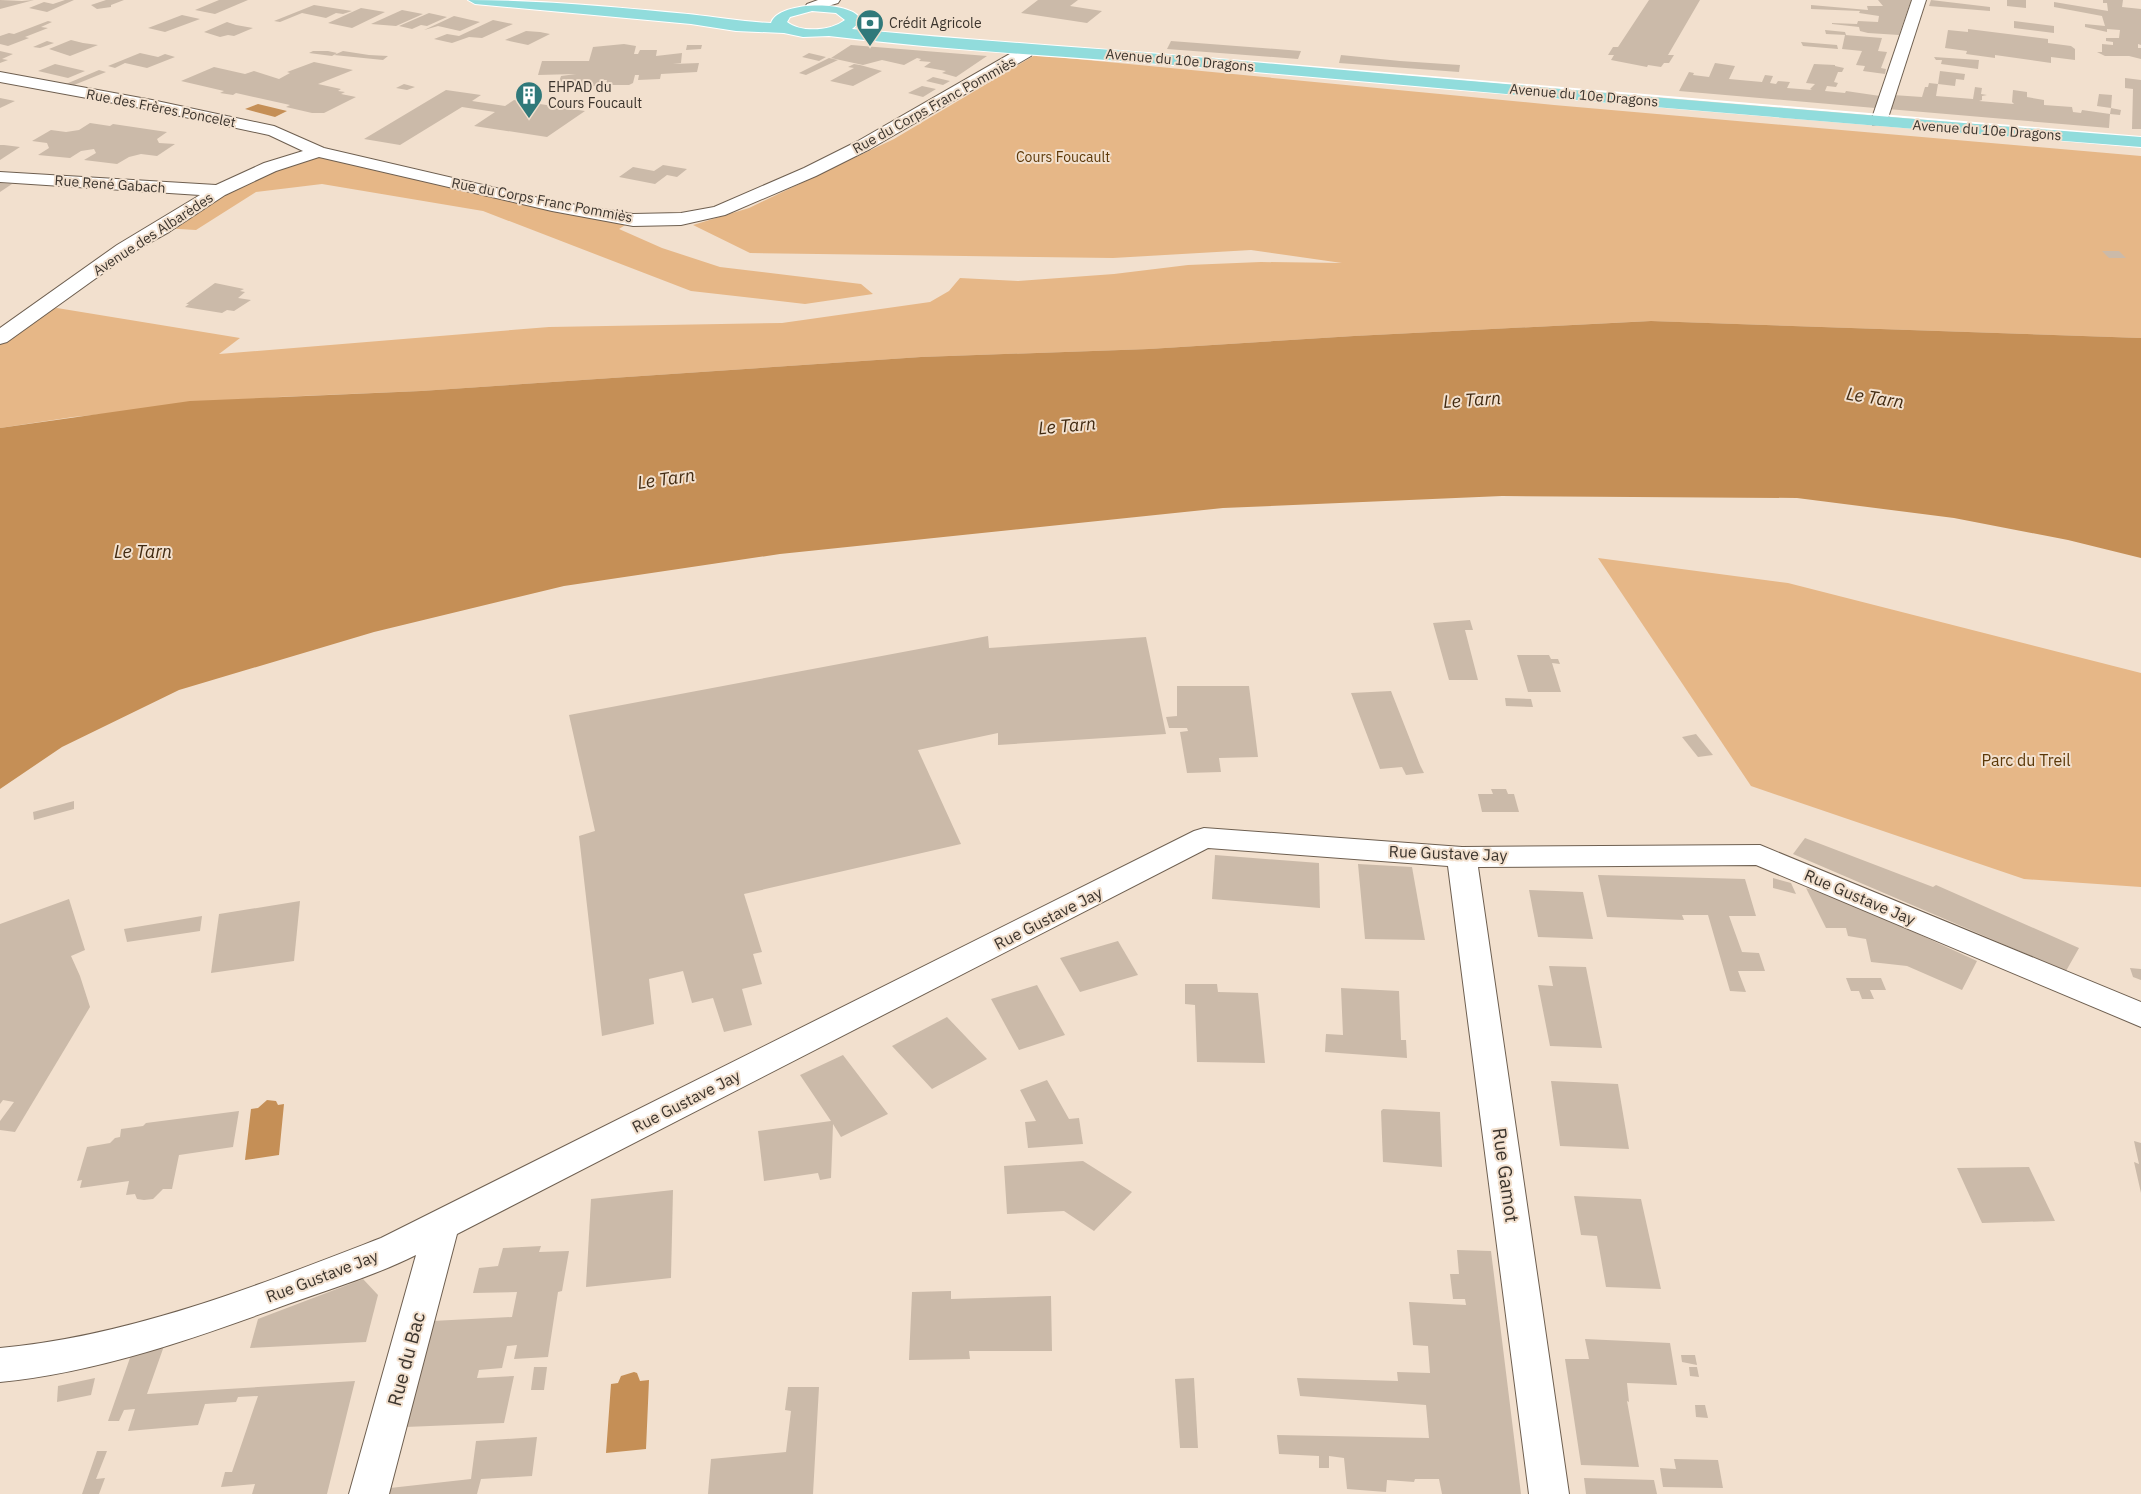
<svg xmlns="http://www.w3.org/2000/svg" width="2141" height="1494" font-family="'IBM Plex Sans',sans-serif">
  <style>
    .green { fill: #e6b787 }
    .water { fill: #c58f56 }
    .building { fill: #cbbaa9 }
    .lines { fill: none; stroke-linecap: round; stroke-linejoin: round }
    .minor-casing { stroke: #6e5f50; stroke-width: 2 }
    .major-casing { stroke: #fff; stroke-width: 2 }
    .minor { fill: #fff; fill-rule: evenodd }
    .major { fill: #91dcdc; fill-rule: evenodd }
    .labels { text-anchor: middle; stroke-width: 4; stroke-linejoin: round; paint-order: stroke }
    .far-poi-label { font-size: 14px; fill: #3b342d; stroke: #f2e0ce; text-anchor: start }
    .far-street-label { font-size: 14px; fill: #3b342d; stroke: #f2e0ce }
    .far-park-label { font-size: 14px; fill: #5c3808; stroke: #f2e0ce }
    .park-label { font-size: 16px; fill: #5c3808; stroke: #f2e0ce }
    .street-label { font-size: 16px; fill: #3b342d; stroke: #f2e0ce }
    .water-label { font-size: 18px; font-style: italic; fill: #412a11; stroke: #f2e0ce }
    .near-street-label { font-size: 19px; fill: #3b342d; stroke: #f2e0ce }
  </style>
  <rect width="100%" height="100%" fill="#f2e0ce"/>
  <!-- green -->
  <g class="green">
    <path d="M1035,55L1554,105L2141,156V338L1650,321L1354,336L1149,349L921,357L421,391L278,397L73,417L0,428V338L38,311L57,308L240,338L219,354L549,327L782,323L930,302L949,291L960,278L1018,281L1114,274L1188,265L1261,262L1342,263L1251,250L1113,258L750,253L693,225L749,208L894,139Z"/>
    <path d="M318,152L633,220L619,229L662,248L720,267L861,284L873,294L805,304L691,291L483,211L322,184L256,192L196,230L162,228L219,191Z"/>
    <path d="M1598,558L1788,583L2141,673V887L2024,879L1751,786Z"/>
  </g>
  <!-- water -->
  <g class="water">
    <path d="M258,104L287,111L275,117L245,109Z"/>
    <path d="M1651,321L2141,338V558L2068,540L1954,518L1797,498L1502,496L1223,508L780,554L564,586L374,632L179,690L62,747L0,789V428L190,401L421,391L921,357L1149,349L1354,336Z"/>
    <path d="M267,1100L276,1101L278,1105L284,1104L279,1155L245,1160L251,1109L258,1108Z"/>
    <path d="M634,1372L637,1373L640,1381L649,1380L646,1449L606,1453L611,1384L618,1383L621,1376Z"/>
  </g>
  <!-- building -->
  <g class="building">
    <path d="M0,0L22,1L34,0L0,9Z"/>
    <path d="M65,0H74L47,12L29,8L44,2L53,4Z"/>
    <path d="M106,0H124L111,5V7L97,9L91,5Z"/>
    <path d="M219,0H248L215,14L195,10Z"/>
    <path d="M1038,0H1078L1070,6L1102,11L1087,23L1021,13Z"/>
    <path d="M1649,0H1700L1668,55H1674L1669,63H1664L1661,67L1648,65L1647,67L1611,60L1614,55H1608L1613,47H1618Z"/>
    <path d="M1878,0H1911L1899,35L1868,33L1860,31L1859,27L1832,24V23L1857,24L1858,21L1878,22L1879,16L1859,13L1860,11L1811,9V5L1868,10L1867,6H1883Z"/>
    <path d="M1931,0L1990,7V11L1929,6Z"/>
    <path d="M2007,0H2026V8L2007,6Z"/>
    <path d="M2103,0H2123L2122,7L2141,9V45L2138,44V48H2141V59L2129,56H2105L2097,52H2102V44L2113,45V42L2106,41V38H2119L2120,30L2107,29V32L2085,27V24L2105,26L2102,16L2054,7V2L2108,11L2107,3H2103Z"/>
    <path d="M314,5L352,11L343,14L336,13L326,18L302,13L280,22L274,21Z"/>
    <path d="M361,8L385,12L352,28L328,23Z"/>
    <path d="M402,10L423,14L396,26L371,24Z"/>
    <path d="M429,13L447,17L427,26L421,25L412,29L399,26Z"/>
    <path d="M182,15L200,19L165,32L148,28Z"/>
    <path d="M454,16L480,22L460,31L438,26L424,30Z"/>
    <path d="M493,20L513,24L482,38L469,37L452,43L434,39L447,34L459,36Z"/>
    <path d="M48,21L52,22L41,27L48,28L25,37L29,38L8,46L0,44V36L9,33L14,34Z"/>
    <path d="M2014,21L2054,26V33L2014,28Z"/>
    <path d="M227,22L236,25L253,28L234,36L228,35L220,37L204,32Z"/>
    <path d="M1968,29L2048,39V43L2071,46L2075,49V60L2051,57V63L1995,55V58L1966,54L1967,51L1945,48L1948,30L1968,32Z"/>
    <path d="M1825,30L1845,32L1846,35L1826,34Z"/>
    <path d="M526,31L540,32L550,34L528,45L505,40Z"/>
    <path d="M1845,35L1882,38L1878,51L1887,52L1881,68L1886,69L1885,74L1863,71L1865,66L1856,65L1862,51L1842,49Z"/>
    <path d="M71,40L83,43L98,45L70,56L49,49Z"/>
    <path d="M47,41L54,43L40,48L33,47Z"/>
    <path d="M1171,41L1301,51L1298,59L1167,49Z"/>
    <path d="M1801,42L1837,45L1838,49L1803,46Z"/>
    <path d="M624,44L636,46L634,54H638L640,50H657L656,56L682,53L681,63L673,64L699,63L697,72L661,74L660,79L638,80L639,75H635L633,83L629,85H611L606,84L607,80H603L602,86H579L580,81L559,82L561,76L576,74L538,75L542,61H589L593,47Z"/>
    <path d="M687,45H702L701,49L686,50Z"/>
    <path d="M851,45L987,56L956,77L942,73L946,71L924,67L931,62L919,61L921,59L917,58L904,65L882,60L863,65L831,58Z"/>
    <path d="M0,51L13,54L2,59L8,60L0,63Z"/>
    <path d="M313,51H328L337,53L332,56L309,53Z"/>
    <path d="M343,51L369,55L388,56L383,60L334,55Z"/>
    <path d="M140,53L158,57L165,54L175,57L147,68L125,63L115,68L108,66Z"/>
    <path d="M809,53L826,57L819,61L802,57Z"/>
    <path d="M1341,55L1400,61L1460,65L1459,72L1339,63Z"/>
    <path d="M1934,57L1979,60L1978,69L1941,64L1942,60H1936Z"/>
    <path d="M829,58L838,60L806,75L799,73Z"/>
    <path d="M314,62L353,70L318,84L341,89L338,91L345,92L341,94L356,97L324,113H312L286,107L290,105L236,93L233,95L220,93L224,91L181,81L214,67L245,74L254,71L279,79L290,73L287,72Z"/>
    <path d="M1715,63L1735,66L1729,79L1762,82L1765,75L1773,76L1770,83L1776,84L1778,81L1790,82L1787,88L1812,90L1810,89L1815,84L1806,83L1814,64L1835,65V66L1844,68L1842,72H1838L1834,82L1838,83L1836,87L1827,86L1825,91L1845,93L1846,91L1880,96L1875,108L1679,91L1689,72L1694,73L1693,75L1709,77Z"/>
    <path d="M55,64L85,71L68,78L38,71Z"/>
    <path d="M854,64L860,65L882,71L853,86L830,81L854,68L848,67Z"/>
    <path d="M99,70L106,72L74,85L66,84Z"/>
    <path d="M1940,71L1965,74L1964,80L1956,79L1955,86L1938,84Z"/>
    <path d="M933,77L950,81L943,85L926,81Z"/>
    <path d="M2125,78L2141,80V129H2132L2133,89L2125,88Z"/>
    <path d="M1929,83L1938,84L1936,96L1973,99L1975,87L1982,88L1981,94L1987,95L1982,96V100L1979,101L2014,104L2012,102L2013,90L2027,92V97L2044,100V105L2072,107L2073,112L2081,113L2082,110L2110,114L2109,128L1888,109L1893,95L1922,97L1925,87H1928Z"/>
    <path d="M404,84L415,87L407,90L396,88Z"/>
    <path d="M922,86L936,89L923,97L908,93Z"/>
    <path d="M446,90L481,95L472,101L505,106L514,100L585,111L547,137L474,126L495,112L462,107L400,145L364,139Z"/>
    <path d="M2099,94L2112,95L2111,108L2121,110L2120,115L2110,114L2111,108L2097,106Z"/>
    <path d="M0,98L15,101L0,108Z"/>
    <path d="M90,123L110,126L113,124L167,132L157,139L159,143L175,144L157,156L141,154L129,157L117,164L84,160L96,153L94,149L81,151L70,158L38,155L49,148L47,143L32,141L51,130L66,132L79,130Z"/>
    <path d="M0,145H4L20,147L0,160Z"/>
    <path d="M663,165L687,169L677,177L667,175L655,184L619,177L633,167L654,171Z"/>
    <path d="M0,183L12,184L0,192Z"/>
    <path d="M2102,251H2119L2126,258H2109Z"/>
    <path d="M215,283L244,289L240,291L245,292L238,298L251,300L234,311L227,310L222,313L185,307L189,304H186Z"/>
    <path d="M1470,620L1473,630H1465L1478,680H1449L1433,623Z"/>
    <path d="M988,636L989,648L1146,637L1166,734L998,745V733L918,750L961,844L744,894L762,952L753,954L762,984L742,989L752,1025L724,1032L713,998L692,1003L683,971L649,979L654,1024L602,1036L579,836L595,831L569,715Z"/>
    <path d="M1517,655H1549L1551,659H1558L1560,664L1552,663L1561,692H1528Z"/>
    <path d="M1177,686H1249L1258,757L1219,758L1221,772L1187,773L1180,732L1188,731L1187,728H1169L1166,717L1177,716Z"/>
    <path d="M1391,691L1420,765L1424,773L1406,775L1402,767L1380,769L1351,693Z"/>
    <path d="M1505,698L1531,699L1533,707L1506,706Z"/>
    <path d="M1696,734L1713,755L1698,757L1682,737Z"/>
    <path d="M1491,789H1506L1508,794H1514L1519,812H1482L1478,794H1493Z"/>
    <path d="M74,801V809L34,820L33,812Z"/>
    <path d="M1805,838L1933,887L1936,885L2079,948L2066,971L1793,854Z"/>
    <path d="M1215,855L1319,863L1320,908L1212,899Z"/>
    <path d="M1358,864L1412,867L1425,940L1365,939Z"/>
    <path d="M1598,875L1745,879L1756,916H1729L1742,952L1759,953L1765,971H1738L1746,992L1730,991L1708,915H1682L1684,920L1607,917Z"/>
    <path d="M1773,878L1791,883L1796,894L1773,888Z"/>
    <path d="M1806,888L1842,899L1977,961L1962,990L1907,966L1871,962L1866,939L1848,936L1846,928H1826Z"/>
    <path d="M1529,890L1583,892L1593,939L1538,937Z"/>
    <path d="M69,899L85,950L71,956L80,976L90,1007L15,1132L0,1130V1121L14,1102L3,1100L0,1104V924Z"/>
    <path d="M300,901L294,961L211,973L219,914Z"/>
    <path d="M202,916L200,931L127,942L124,929Z"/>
    <path d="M1118,941L1138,975L1080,992L1060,958Z"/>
    <path d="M1549,966L1586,967L1602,1048L1550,1046L1538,985L1553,986Z"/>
    <path d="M2130,968L2141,969V980L2133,977Z"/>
    <path d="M1846,978H1881L1886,990H1870L1874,999H1862L1859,991H1851Z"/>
    <path d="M1185,984H1217L1218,992L1258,993L1265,1063L1197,1062L1195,1005L1185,1004Z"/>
    <path d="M1037,985L1065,1035L1019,1050L991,999Z"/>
    <path d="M1341,988L1399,991L1401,1040H1406L1407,1058L1325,1052L1326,1034L1343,1035Z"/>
    <path d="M947,1017L987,1059L932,1089L892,1046Z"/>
    <path d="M843,1055L888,1114L841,1137L833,1124L831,1178L820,1180L818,1173L764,1181L758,1131L831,1121L800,1075Z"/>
    <path d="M1047,1080L1069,1119L1079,1118L1083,1144L1028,1148L1025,1122L1036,1121L1020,1090Z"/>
    <path d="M1551,1081L1618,1084L1629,1149L1560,1146Z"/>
    <path d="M1383,1109L1440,1112L1442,1167L1383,1162L1381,1111Z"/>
    <path d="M239,1111L233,1147L179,1155L172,1189H163L153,1199L144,1200L137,1199L135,1194L126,1195L129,1181L80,1188L82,1180L77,1181L87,1147L110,1143L115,1138L120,1137L121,1129L143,1126L146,1123Z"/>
    <path d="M2134,1141L2141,1143V1193L2134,1162L2139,1164Z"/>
    <path d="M1083,1161L1132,1192L1094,1231L1064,1211L1007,1214L1004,1166Z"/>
    <path d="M2029,1167L2055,1221L1982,1223L1957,1168Z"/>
    <path d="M673,1190L671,1278L586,1287L591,1199Z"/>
    <path d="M1574,1196L1641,1199L1661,1289L1606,1287L1597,1236L1581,1235Z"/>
    <path d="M541,1246L539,1252L569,1251L562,1291L558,1292L548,1357L514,1359L517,1345L507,1346L502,1368L479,1370L477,1378L514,1376L504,1423L405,1427L432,1321L512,1317L517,1292L473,1293L479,1268L498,1266L503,1248Z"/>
    <path d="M1457,1250L1491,1251L1521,1494H1442L1439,1479H1415L1414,1482L1387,1480L1386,1492L1347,1489L1344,1458L1329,1456V1468H1319V1456L1279,1454L1277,1435L1429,1438L1426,1405L1300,1396L1297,1378L1398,1381L1397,1372L1430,1373L1428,1346L1413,1345L1409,1302L1466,1305L1465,1299H1453L1450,1274H1459Z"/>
    <path d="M363,1279L378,1295L366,1342L250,1348L258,1319Z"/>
    <path d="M951,1291V1299L1051,1296L1052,1351H969L970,1359L909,1360L912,1292Z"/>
    <path d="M1585,1339L1670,1343L1677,1385L1627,1383L1629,1402L1627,1401L1639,1467L1581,1465L1565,1359H1589Z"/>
    <path d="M164,1346L147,1394L355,1381L327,1494H252L255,1484L221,1487L225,1472H232L258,1396L238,1397L236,1402L205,1404L198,1425L128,1431L135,1409L124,1410L119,1421H108L131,1355Z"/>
    <path d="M1681,1355H1695L1697,1365L1682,1362Z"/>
    <path d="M534,1367H547L544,1390H531Z"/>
    <path d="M1689,1367H1697L1699,1377L1690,1376Z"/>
    <path d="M95,1378L91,1395L57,1402L58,1386Z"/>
    <path d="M1194,1378L1198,1448H1180L1175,1379Z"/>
    <path d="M788,1387H819L813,1494H708L711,1459L786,1452L791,1411L785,1410Z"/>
    <path d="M1695,1405H1705L1708,1418L1696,1417Z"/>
    <path d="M537,1437L532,1476L481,1479L477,1494H389L390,1488L471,1479L476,1441Z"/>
    <path d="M97,1451H107L96,1479L105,1478L99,1494H82Z"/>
    <path d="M1674,1459L1718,1460L1723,1488L1663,1487L1660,1468L1676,1469Z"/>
    <path d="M1584,1478L1654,1480L1657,1494H1586Z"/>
  </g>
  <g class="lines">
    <!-- minor casing -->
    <g class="minor-casing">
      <g id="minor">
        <path d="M818,0H840L838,3L812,11L805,7L807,4Z"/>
        <path d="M1912,0H1926L1887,121L1885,125H1873L1871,121Z"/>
        <path d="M1027,44L1035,49L1031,56L870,149L816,176L725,215L681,225L633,226L552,211L319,157L276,171L225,195L169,232L131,253L7,342L0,344V328L117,245L200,195L0,182V172L216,185L264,163L303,151L269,135L152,110L0,82V72L152,100L274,126L324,148L552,201L633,214L681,213L714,207L804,168L858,141Z"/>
        <path d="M1204,828L1462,847L1760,845L2141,1002V1027L1756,865L1478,867L1569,1494H1529L1448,866L1208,848L457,1234L389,1494H349L416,1255C376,1275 331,1289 288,1304C195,1338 100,1372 0,1382V1348C132,1336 259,1285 381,1238L1194,831Z"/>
      </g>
    </g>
    <!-- major casing -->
    <g class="major-casing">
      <path id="major" d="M468,0C541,0 614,7 688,14C716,17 743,22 771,23C778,0 856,0 861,21L852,29C966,40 1081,47 1195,57C1510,84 1825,113 2141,137V147C1842,124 1543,97 1244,71C1106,58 967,53 829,36L803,37L784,33L736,31L691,24L475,4ZM812,11L836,13L845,20C831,31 801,33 787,22L790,17Z"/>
    </g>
    <!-- minor -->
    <use href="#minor" class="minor"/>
    <!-- major -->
    <use href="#major" class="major"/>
  </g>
  <!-- icons -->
  <defs>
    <g id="bank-pin" transform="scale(1.4375)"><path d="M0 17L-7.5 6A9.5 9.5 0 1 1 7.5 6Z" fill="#30797a" stroke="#f2e0ce"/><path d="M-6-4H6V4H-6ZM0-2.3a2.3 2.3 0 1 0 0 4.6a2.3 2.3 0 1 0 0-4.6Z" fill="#fff"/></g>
    <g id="building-pin" transform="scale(1.4375)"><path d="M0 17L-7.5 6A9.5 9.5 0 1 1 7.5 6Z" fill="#30797a" stroke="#f2e0ce"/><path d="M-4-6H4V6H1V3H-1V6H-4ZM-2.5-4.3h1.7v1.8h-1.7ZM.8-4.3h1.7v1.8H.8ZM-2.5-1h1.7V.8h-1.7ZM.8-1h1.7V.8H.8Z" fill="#fff"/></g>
  </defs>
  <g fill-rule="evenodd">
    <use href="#bank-pin" x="870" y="23"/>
    <use href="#building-pin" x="529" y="95"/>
  </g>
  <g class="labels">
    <!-- far-poi labels -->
    <g class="far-poi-label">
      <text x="889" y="28">Crédit Agricole</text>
      <text x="548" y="92">EHPAD du<tspan x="548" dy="16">Cours Foucault</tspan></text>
    </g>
    <!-- far-street labels -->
    <g class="far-street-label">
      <text transform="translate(1180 60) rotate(5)" y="5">Avenue du 10e Dragons</text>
      <text transform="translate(1584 95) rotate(5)" y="5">Avenue du 10e Dragons</text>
      <text transform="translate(934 105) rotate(-29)" y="5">Rue du Corps Franc Pommiès</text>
      <text transform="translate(161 108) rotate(11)" y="5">Rue des Frères Poncelet</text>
      <text transform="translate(1987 130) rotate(4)" y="5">Avenue du 10e Dragons</text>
      <text transform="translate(110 184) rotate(4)" y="5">Rue René Gabach</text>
      <text transform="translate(542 200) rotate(11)" y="5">Rue du Corps Franc Pommiès</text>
      <text transform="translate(153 234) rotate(-33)" y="5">Avenue des Albarèdes</text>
    </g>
    <!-- far-park labels -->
    <g class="far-park-label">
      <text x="1063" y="162">Cours Foucault</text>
    </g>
    <!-- park labels -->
    <g class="park-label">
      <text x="2026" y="766">Parc du Treil</text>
    </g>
    <!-- street labels -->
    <g class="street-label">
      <text transform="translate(1448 853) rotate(2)" y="6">Rue Gustave Jay</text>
      <text transform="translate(1860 897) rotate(23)" y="6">Rue Gustave Jay</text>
      <text transform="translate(1048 918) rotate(-27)" y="6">Rue Gustave Jay</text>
      <text transform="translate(686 1101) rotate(-27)" y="6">Rue Gustave Jay</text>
      <text transform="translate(322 1276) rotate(-21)" y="6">Rue Gustave Jay</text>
    </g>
    <!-- water labels -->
    <g class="water-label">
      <text transform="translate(1875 398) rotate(9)" y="6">Le Tarn</text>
      <text transform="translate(1472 400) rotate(-4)" y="6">Le Tarn</text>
      <text transform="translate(1067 426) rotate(-5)" y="6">Le Tarn</text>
      <text transform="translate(666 479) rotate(-8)" y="6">Le Tarn</text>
      <text x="143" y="558">Le Tarn</text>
    </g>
    <!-- near-street labels -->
    <g class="near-street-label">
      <text transform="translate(1506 1175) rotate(82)" y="7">Rue Gamot</text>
      <text transform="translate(406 1359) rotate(-75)" y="7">Rue du Bac</text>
    </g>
  </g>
</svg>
